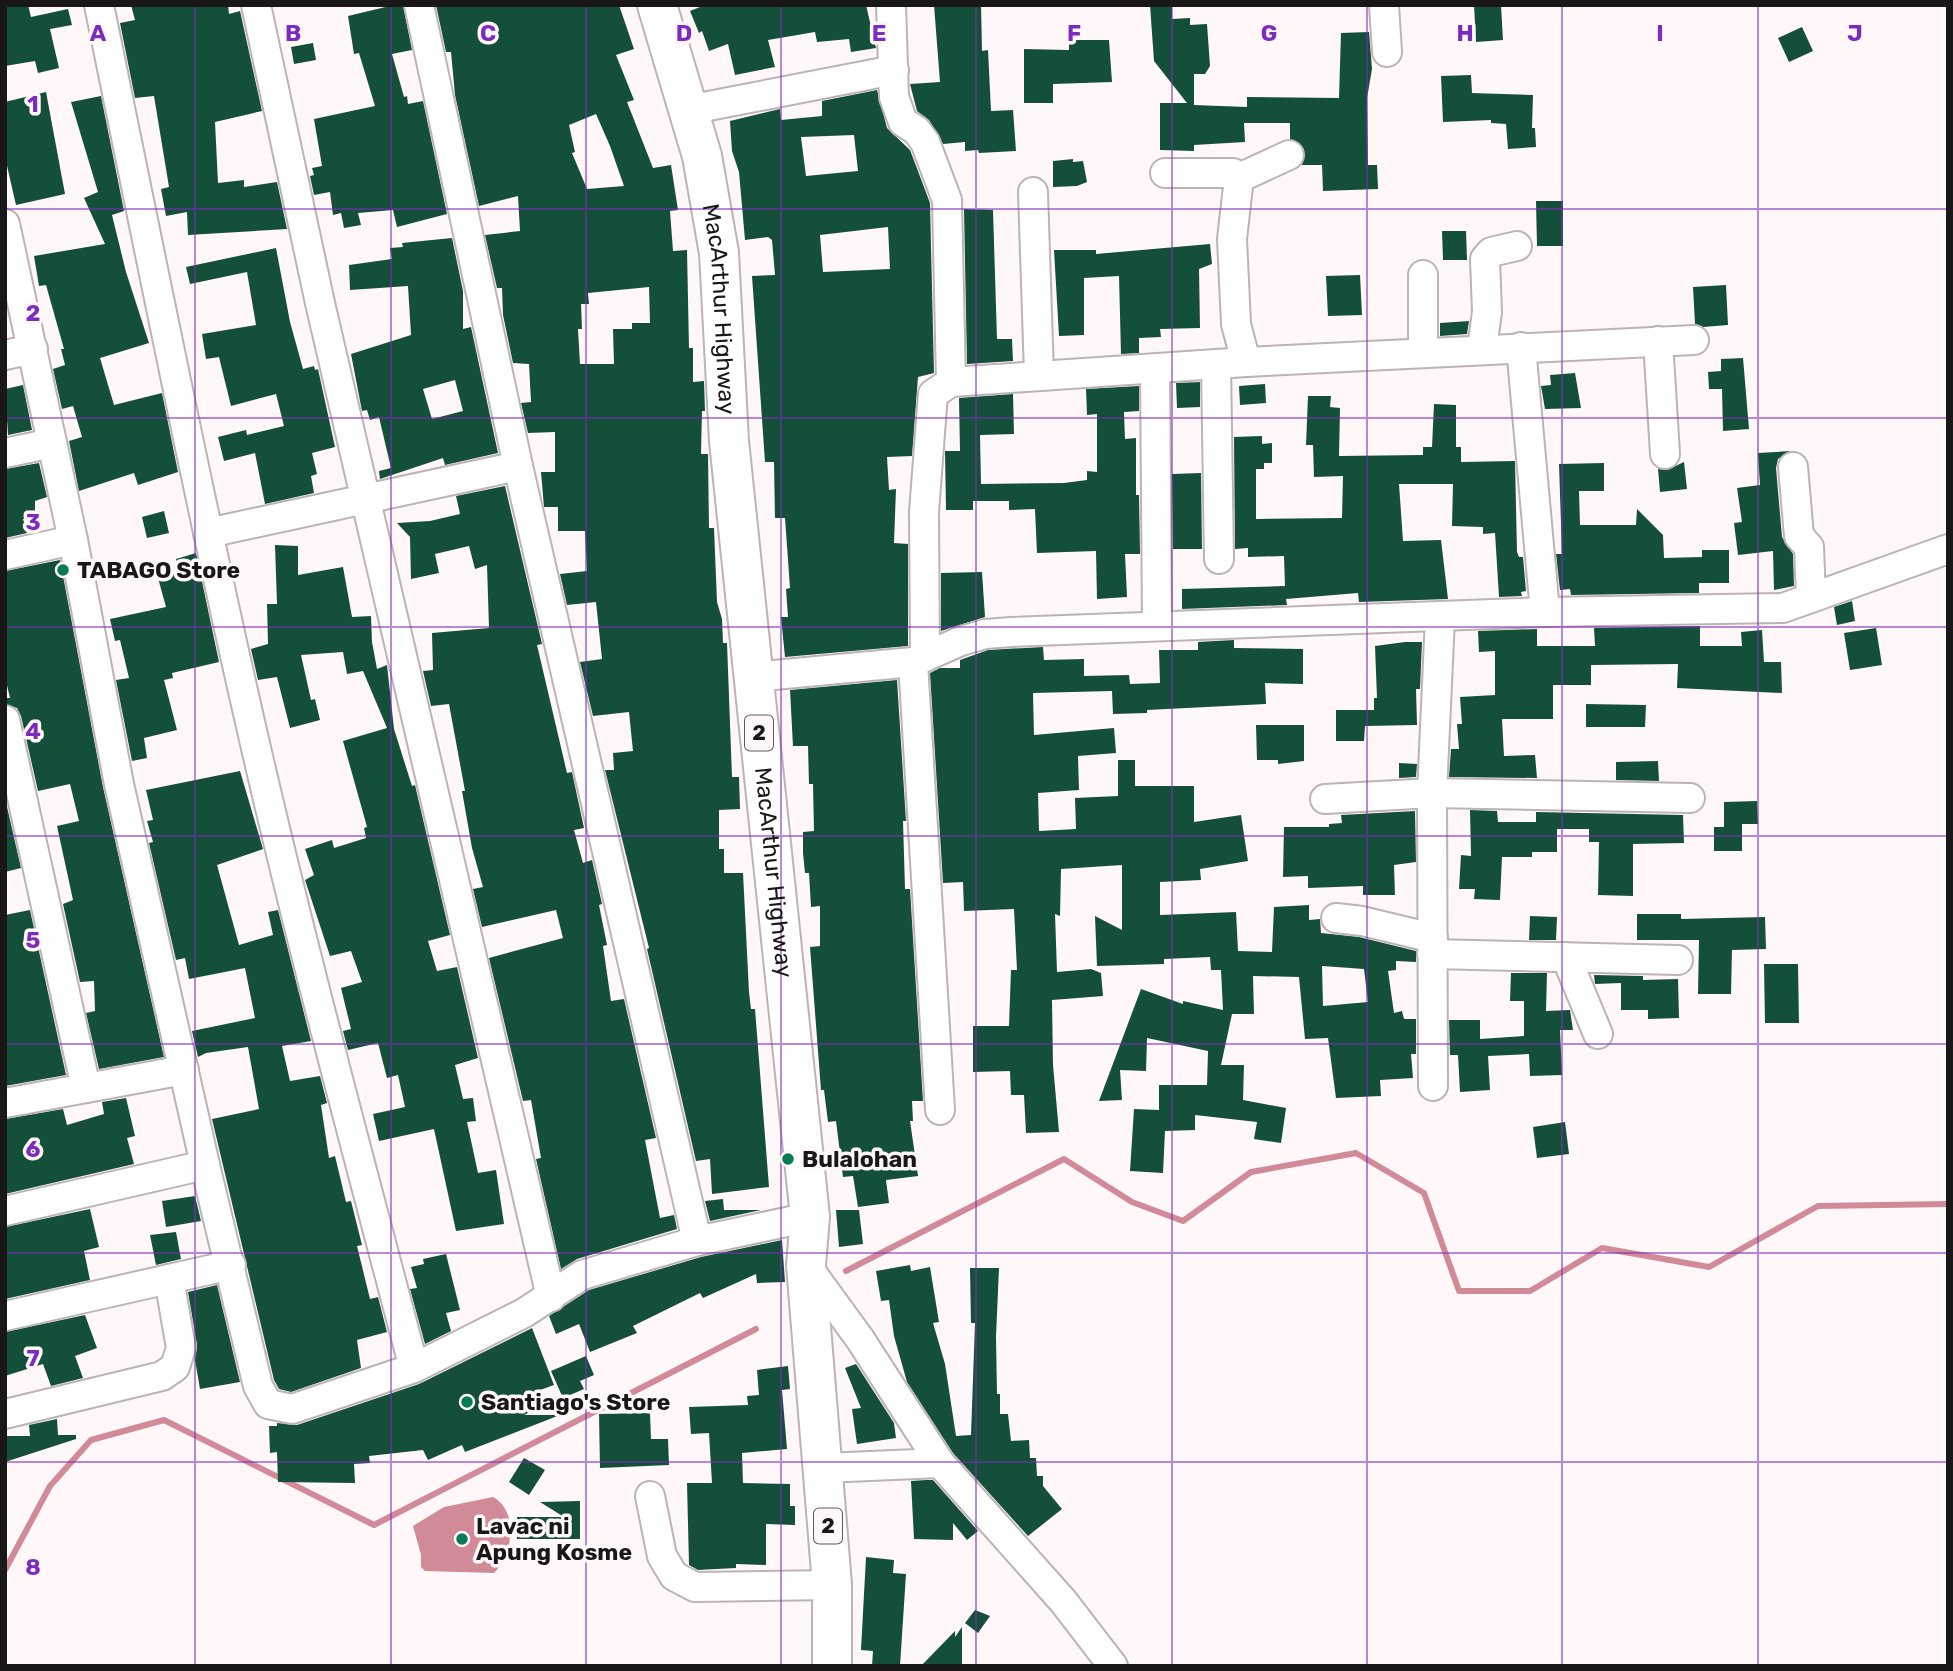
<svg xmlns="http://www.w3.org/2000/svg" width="1953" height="1671" font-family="Rubik,sans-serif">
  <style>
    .water { fill: #d18a98 }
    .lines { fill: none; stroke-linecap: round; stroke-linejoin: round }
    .stream { stroke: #d18a98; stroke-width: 6 }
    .building { fill: #144f3a; fill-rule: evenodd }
    .minor-casing { stroke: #bdb3b5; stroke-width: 32 }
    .highway-casing { stroke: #bdb3b5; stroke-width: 42 }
    .minor { stroke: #fff; stroke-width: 28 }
    .highway { stroke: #fff; stroke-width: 38 }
    .grid { fill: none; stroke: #7b2cbf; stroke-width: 2; stroke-opacity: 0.55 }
    .poi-dot { fill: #067b57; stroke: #fff7f8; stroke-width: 2.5 }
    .labels { text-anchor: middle; stroke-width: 7; stroke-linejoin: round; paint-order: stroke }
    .shield { fill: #fff7f8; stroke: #5f5a5a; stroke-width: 2 }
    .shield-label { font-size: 21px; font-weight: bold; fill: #1a1717 }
    .street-label { font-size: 23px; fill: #1a1717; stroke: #fff7f8 }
    .poi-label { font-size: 23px; font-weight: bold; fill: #1a1717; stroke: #fff7f8; text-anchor: start }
    .grid-label { font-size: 23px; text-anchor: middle; font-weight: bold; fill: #7b2cbf; stroke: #fff7f8; stroke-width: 7; stroke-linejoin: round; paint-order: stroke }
  </style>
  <rect width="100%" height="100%" fill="#fff7f8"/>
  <!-- water -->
  <path class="water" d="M493,1497C519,1511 513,1555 494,1573L425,1571L421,1567V1555L413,1526L444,1507Z"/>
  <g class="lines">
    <!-- stream -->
    <g class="stream">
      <path d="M846,1271L1064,1159L1132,1202L1183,1221L1251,1172L1356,1153L1424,1193L1459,1291H1530L1602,1248L1709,1267L1818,1206L1948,1204"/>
      <path d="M5,1570L50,1486L91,1440L164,1420L374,1525L756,1329"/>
    </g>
  </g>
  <!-- building -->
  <g class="building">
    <path d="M5,5H28L31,17L68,9L72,25L50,29L59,68L38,73L35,61L5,66Z"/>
    <path d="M131,5H228L229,14L240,11L262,111L215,122L218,183L244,180V187L277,182L287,229L188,235L187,212L166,216L161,189L169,187L154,96L135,98L120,23L135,20Z"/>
    <path d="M394,5H403L412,50L392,54L404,97L407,96L408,104L423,101L447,214L397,227L393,210L358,213L361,225L344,228L341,213L333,215L330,192L314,195L310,176L314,175L312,168L322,166L314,119L375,106L359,53L354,54L348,16Z"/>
    <path d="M436,5H619L634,49L616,55L634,100L627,102L653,168L671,165L678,210L670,211L673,251L687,250L689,348H693V382L704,381L705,411H702L701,454H708L709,528H714L717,602L722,619L723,643H727L732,777H739L740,809L719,810V849H724V873H743L749,992L751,1009H755L769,1187L712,1194L710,1159L696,1161L647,949L649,948L605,770H614L613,753L633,751L629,712L593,716L580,662L602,659L596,602L567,605L560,574L587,571L585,531H558V507H544L541,472H555V432L528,433L521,403L531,402L529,364L513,363L503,315L502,288H497L485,235L520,231L518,196L479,206L455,95L451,52H446ZM596,114L610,146L624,186L587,189L572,153L575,152L569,125ZM649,287L650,323H632V329H613L614,364H580L578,329H582L581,304H589L588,293Z"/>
    <path d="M705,5H866L876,48L851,52L849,39L817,42L815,32L768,40L775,67L735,75L728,44L709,51L702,31L699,33L690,11Z"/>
    <path d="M934,5H981L982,51L988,50L991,111L1013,110L1016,151L979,153L978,150L965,151V142L943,144L929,120L917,111L910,84L940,82Z"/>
    <path d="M1150,5H1172V19L1190,18V25L1207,24L1210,66L1205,74H1194V105L1247,107V97L1339,98L1341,33L1369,32L1372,69L1367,98L1368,165H1377L1378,189L1323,191L1322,165H1302L1304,149L1290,139V123H1244L1245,142L1194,145V151L1160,150V103H1187L1154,61Z"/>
    <path d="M1474,5H1501L1503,40L1476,42Z"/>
    <path d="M1802,27L1813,51L1789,62L1778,38Z"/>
    <path d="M1069,40H1109L1112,82L1053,84V103H1024V49L1069,50Z"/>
    <path d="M313,43L316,60L294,64L291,47Z"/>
    <path d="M1471,75L1472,93L1533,95L1532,128H1535L1536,147L1508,149L1506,124L1491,123V120L1443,122L1441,76Z"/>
    <path d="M877,90L887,128L910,150L930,203L934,373L918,377L912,456L887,457L889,490L896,489L894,543L908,544V646L785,657L781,617H788L786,589L790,588L785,518H775L774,462H765L752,276L775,275L772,240L768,237L745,240L739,172L732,151L730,121L780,109L781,120L822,116V101ZM854,135L858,171L806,176L801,137ZM888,227L890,269L823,272L820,235Z"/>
    <path d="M46,92L65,194L16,205L5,157V102Z"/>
    <path d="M101,96L124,211L112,215L126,272L149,343L100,358L114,405L162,393L178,472L138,485L134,473L79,491L69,441L82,437L73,406L62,409L53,369L65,365L61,349H64L46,285L39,286L34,256L105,244L84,198L98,192L71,102Z"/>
    <path d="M1073,159V162L1083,161L1087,182L1077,186L1053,187V161Z"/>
    <path d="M1536,201H1563V246H1537Z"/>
    <path d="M964,209L993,210L997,339H1012L1013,361L967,364Z"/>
    <path d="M1442,231H1466L1467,260H1443Z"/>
    <path d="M452,238L463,291V329L471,327L498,453L445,465L443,458L380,479L379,471L391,468L379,417L370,420L367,410L362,411L351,354L411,335L408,286L350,290L349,265L392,259L390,248L403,247L402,243ZM455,380L463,411L432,419L423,389Z"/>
    <path d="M1210,244L1212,264L1199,269L1200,328L1160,329L1161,337L1139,338V353L1121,354L1119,276L1084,278V335L1059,336L1054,250H1096V254Z"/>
    <path d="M276,248L290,322L303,369L314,366L315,370L318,369L335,447L312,453L317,474L311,476L314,493L265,504L255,453L224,461L218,437L246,430L247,435L284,426L276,394L231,406L219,357L206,359L202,334L256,325L247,272L190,284L186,267Z"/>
    <path d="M1360,275L1362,315L1328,316L1326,276Z"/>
    <path d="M1726,285L1728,325L1703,327L1695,324L1693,287Z"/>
    <path d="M1469,321L1467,334L1440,336V323Z"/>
    <path d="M1743,358L1749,429L1723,431L1722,389H1709L1708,372L1721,371V359Z"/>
    <path d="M1575,373L1581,408L1545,409L1541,386L1551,385L1550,375Z"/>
    <path d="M1200,382V407L1177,408L1176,383Z"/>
    <path d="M1265,384L1266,403L1240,405L1239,386Z"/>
    <path d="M23,385L32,430L8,435L5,389Z"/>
    <path d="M1139,386V411L1124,412L1125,439L1136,438V495H1139L1140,554H1125L1127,597L1097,599L1096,551L1037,553L1035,509L1009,510V501H973V510H946L945,451H960L959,398L1013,394L1014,434L980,435L981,484L1064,483L1087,480V471L1097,472V414L1087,415L1086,389Z"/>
    <path d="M1308,396H1331L1330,407L1340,408L1339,456L1423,455V447H1432L1434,404L1456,405V447H1461V462L1515,461L1517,552L1519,557H1523L1526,591L1521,592L1522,596L1499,597L1495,533L1483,534V527L1452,526L1453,484H1399L1403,541L1441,540L1448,599L1359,602L1358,593L1286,599L1287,605L1182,609V589L1285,586L1284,556L1248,557V548L1235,549L1234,437L1262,436V444L1272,443V463H1264V469H1256V519L1342,518L1343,476L1314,477L1313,445H1306Z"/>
    <path d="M1790,451L1778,459L1776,468L1782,537L1793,554L1794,586L1774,590L1773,551L1738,555L1734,523L1742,522L1737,488L1760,485L1758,453Z"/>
    <path d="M1684,462L1687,489L1660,492L1658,469L1667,470Z"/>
    <path d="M39,463L47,497L35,501V515L23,519L27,533L5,538V469Z"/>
    <path d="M1604,463V491H1579L1580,525H1636L1637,509L1663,535L1664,558L1702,557V550H1729V583H1699V593L1571,595L1570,589L1560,590L1556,554H1562L1559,464Z"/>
    <path d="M1201,473L1202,549H1173L1172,474Z"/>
    <path d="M505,486L542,644L537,645L567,773L572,772L584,828L574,830L583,863L592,860L602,904L599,905L607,945L603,946L611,1001L624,999L656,1138L645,1140L660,1218L674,1215L677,1229L577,1259L561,1269L536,1159L541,1158L531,1100L523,1101L489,958L563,938L556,910L482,927L473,889L483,887L472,848L462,791H465L449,704L431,706L423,671L433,670L432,633L489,628L487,565L475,569L469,546L435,554L439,573L411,579L410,537L397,523L430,521L460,514L456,496Z"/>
    <path d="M164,511L169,533L147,538L142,517Z"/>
    <path d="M275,545L298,546V575L343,567L352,617L371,616L372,642L377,669L387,665L394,729L412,786L415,785L450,935L428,941L437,971L457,967L478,1058L455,1065L463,1099L473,1098L476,1121L467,1122L478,1173L496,1170L504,1224L456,1231L434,1129L379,1141L373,1114L405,1107L398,1075L387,1078L378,1043L348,1050L343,1031L351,1029L341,988L362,982L351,951L330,956L305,880L314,875L305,849L332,840L334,848L366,838L364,828L367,827L343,741L387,728L363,671L347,674L343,652L301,655L311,700L315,699L320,720L290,728L277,677L258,680L251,649L268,644L267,604H277Z"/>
    <path d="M196,553L219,662L172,673L173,678L164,680L177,730L144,738L147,758L132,761L116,680L129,678L120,640L115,641L110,619L166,607L158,578L180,572L176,559Z"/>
    <path d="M60,560L103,787L164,1057L99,1069L86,1013L95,1011L94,981L80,982L63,904L73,900L57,826L79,821L70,784L38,791L21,716L17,708L5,704V698H10L5,677V571Z"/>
    <path d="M982,572L985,617L941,631V573Z"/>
    <path d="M1852,601L1855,621L1837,625L1834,607Z"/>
    <path d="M1700,626V646H1742L1741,632L1762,630L1764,662H1781L1782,693L1677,688L1678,664L1591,665V685H1553V719H1502L1504,756L1535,755L1537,778L1449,777L1451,749H1459L1457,724H1462L1460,697L1495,695V651L1479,652L1478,631L1537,629V646H1595L1594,628Z"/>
    <path d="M1876,628L1882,665L1850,670L1844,633Z"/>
    <path d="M1234,640V648L1303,649V684L1265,683L1266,704L1147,710V713L1113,714L1112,691L1033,693L1034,735L1114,728L1116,753L1078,756L1079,790L1038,793L1039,831L1076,829L1075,798L1118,796V760H1135V786H1194V822L1241,815L1248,861L1200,869L1201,880L1160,882V915L1236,912L1238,951L1272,952L1274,907L1309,905V920L1320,919L1321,933L1359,937L1416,951V962L1396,961V970L1388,971L1394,1013L1402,1011L1404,1019H1416V1054H1411L1413,1078L1380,1080L1381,1096L1336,1098L1328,1038L1305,1039L1299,977L1253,976L1254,1014H1232L1221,1065H1244L1243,1100L1286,1108L1281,1143L1254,1139L1257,1122L1195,1115V1130L1165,1131L1163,1173L1130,1171L1134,1109L1159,1110V1085H1207L1208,1051L1147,1038L1146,1071L1120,1070L1122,1100L1099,1101L1141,989L1183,1004V1001L1223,1010L1221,970H1211L1210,957L1164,959V964L1097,966L1095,916L1122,930V865L1061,869L1060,916L1055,914L1057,972L1091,969L1101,973L1103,996L1052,1000L1053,1065L1059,1132L1026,1133L1024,1095H1011L1010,1071L973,1072V1026H1009L1011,970H1017L1014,909L964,911L963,882L943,883L930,673L940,668H960V660L988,650L1043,647L1044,660L1084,659V676L1129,675L1130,684L1160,683L1159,650H1198V642ZM1322,966L1364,969L1368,1002L1323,1006Z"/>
    <path d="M1405,642H1422L1420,689H1416L1417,725L1365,726L1364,741H1336V710H1374V698H1377L1375,646Z"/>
    <path d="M897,680L906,821H903L905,889H910L923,1101H912L913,1121H910L918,1176L886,1180L889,1203L858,1207L853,1176L843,1177L836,1121L828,1122L824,1090H821L810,947L820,946V906L811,907L809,873H805L803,853V832L814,831L813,784H809L808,746H793L790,690Z"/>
    <path d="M1586,704L1646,705L1645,727H1586Z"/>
    <path d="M1256,725H1304V761L1278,764V760H1257Z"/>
    <path d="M1658,761L1659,781L1616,780V762Z"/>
    <path d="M1399,763L1417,764L1416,777L1399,778Z"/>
    <path d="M240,771L263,849L217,865L239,945L273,935L268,912L278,910L311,1041L282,1046L290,1081L320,1076L327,1103L321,1105L329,1158L335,1156L346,1202L351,1201L362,1245L357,1246L370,1299L378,1297L387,1332L357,1340L361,1368L291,1392L279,1389L274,1380L212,1119L259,1109L248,1047L206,1053L198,1057L192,1031L255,1018L245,968L189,979L185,958L176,960L149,843L153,842L147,821L153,820L146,790Z"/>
    <path d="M5,798L21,868L5,872Z"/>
    <path d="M1757,801L1758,824H1742V851H1714V827H1724V802Z"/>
    <path d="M1470,810L1497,811L1498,822H1536V812L1683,815L1684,843L1633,844V896L1598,895L1599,842H1589V829H1557V852H1532V857H1502L1500,900L1474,899L1475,889H1459L1461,855L1471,856Z"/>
    <path d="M1415,811L1416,862L1394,865L1395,895H1363V886L1308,888V876L1283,877L1284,827H1329V824L1342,823L1341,815Z"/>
    <path d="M30,910L66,1075L5,1086V915Z"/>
    <path d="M1637,914H1681V919L1765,917L1766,949L1732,950L1731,994H1698L1699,940H1637Z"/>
    <path d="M1530,916L1557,917L1556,940H1529Z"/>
    <path d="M1764,964H1798L1799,1023H1765Z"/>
    <path d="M1511,973H1547L1546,1011L1570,1010L1573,1030H1560L1562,1075L1530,1076L1529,1054L1488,1056L1490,1090L1460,1092L1458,1055H1450L1449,1020H1480V1039L1524,1036V1001H1510Z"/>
    <path d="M1594,975L1643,976V980L1678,979L1679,1018L1648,1019V1010H1621V983L1595,984Z"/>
    <path d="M126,1098L135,1136L127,1138L134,1164L5,1194V1119L63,1109L67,1125L104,1114L102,1102Z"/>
    <path d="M1565,1122L1569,1154L1537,1158L1533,1127Z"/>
    <path d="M195,1196L201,1221L166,1227L162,1201Z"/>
    <path d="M723,1199L724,1210H761L710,1221L705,1201Z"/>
    <path d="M90,1209L99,1247L84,1251L90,1280L5,1299V1227Z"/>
    <path d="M836,1210H859L863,1244L839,1247Z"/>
    <path d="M176,1232L181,1259L156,1265L150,1235Z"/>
    <path d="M782,1240L785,1282L757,1283L756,1274L703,1298L700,1293L633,1326L637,1333L590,1352L579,1324L556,1334L549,1316L589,1290L701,1257Z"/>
    <path d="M446,1254L460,1310L446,1313L451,1331L425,1344L410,1289L417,1288L411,1267L424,1264L423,1259Z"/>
    <path d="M910,1265L911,1271L930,1267L939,1322L933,1323L945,1364L956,1436L971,1435L975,1323H971L970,1268H999L996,1337L997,1394H1000V1414H1008L1011,1441L1029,1440L1030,1458H1036L1037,1476H1043V1486L1062,1509L1028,1536L953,1453L907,1382L894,1336L889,1300L881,1301L876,1271Z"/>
    <path d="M217,1285L240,1382L200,1389L195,1360L197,1345L188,1292Z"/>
    <path d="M85,1315L97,1348L75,1356L83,1378L51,1386L43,1364L5,1376V1332Z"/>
    <path d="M532,1328L554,1385L523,1396L530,1412L524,1415H560L465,1452L462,1445L428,1460L423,1450L369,1456L370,1463L354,1464L355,1483L278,1482L277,1452L270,1453L269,1426H277V1423L297,1425L419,1384Z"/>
    <path d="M586,1356L594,1375L580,1381L584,1389L563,1398L551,1371Z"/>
    <path d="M856,1364L894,1423L896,1438L857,1444L852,1409L861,1408L845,1368Z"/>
    <path d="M788,1366L790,1389L782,1390L787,1449L742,1453L743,1483L790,1484V1506H795V1525L766,1524V1565L736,1564V1568L698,1570L689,1565L687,1483H712L709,1433L691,1434L689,1407L748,1405L747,1396L759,1395L757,1370Z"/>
    <path d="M650,1413L651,1439H668L669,1465L600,1468L599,1414Z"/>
    <path d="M57,1419L58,1435H76V1439L5,1462V1436H30L29,1425Z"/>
    <path d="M524,1458L545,1470L529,1495L509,1482Z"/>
    <path d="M926,1480H933L978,1531L967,1540L953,1523V1540L914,1539L911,1481Z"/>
    <path d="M580,1501V1539H517V1517H564L540,1502Z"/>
    <path d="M866,1557L894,1560L893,1573L906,1574L900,1666H872L873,1651L861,1650Z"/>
    <path d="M975,1610L990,1616L978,1633L965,1623Z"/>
    <path d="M962,1627V1666H921L955,1631V1637Z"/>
  </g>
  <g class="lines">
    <!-- minor casing -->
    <g class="minor-casing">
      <g id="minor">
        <path d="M99,5C150,253 199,501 256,748C304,956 360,1162 414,1368"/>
        <path d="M256,5L320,303L551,1297"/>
        <path d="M419,5L518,466L697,1241"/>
        <path d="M891,5L894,97L903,122L916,130L925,142L947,200L951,382"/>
        <path d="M1384,5L1387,52"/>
        <path d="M688,110L894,70"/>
        <path d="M1165,173H1233L1239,178L1232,239L1236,324L1246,362"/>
        <path d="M1239,178L1289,155"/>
        <path d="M1033,192L1039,374"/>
        <path d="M5,224L73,540L119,784L205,1165L258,1386L268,1404L292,1409L414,1368L524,1313L582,1275L697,1241L810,1217"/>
        <path d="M1423,275V353"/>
        <path d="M1658,341L1665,454"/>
        <path d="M1521,347L1545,612"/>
        <path d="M1482,349L1487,312L1485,259L1491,252L1517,246"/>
        <path d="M5,355L33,349"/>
        <path d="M1216,364L1219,559"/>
        <path d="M1155,369L1157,625"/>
        <path d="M5,453L52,443"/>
        <path d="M1793,467L1799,536L1809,547L1811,597"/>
        <path d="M208,533L518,466"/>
        <path d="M5,555L73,540"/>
        <path d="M925,657L924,512L933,394L951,382L1246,362L1694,340"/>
        <path d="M913,662L940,1110"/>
        <path d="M753,677L913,662L961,641L985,634L1011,632L1545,612L1783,608L1948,549"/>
        <path d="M5,720L86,1088"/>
        <path d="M1325,799L1432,793L1690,798"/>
        <path d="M1336,918L1362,921L1433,938"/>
        <path d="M1432,954L1678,960"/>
        <path d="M1566,957L1598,1034"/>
        <path d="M1433,1086L1432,793L1440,618"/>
        <path d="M5,1103L184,1070"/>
        <path d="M5,1211L205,1165"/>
        <path d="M806,1265L860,1339L940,1463L1063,1601L1113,1666"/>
        <path d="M5,1316L231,1265"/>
        <path d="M5,1414L162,1376L175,1367L181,1348L169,1279"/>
        <path d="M824,1468L940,1463"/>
        <path d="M650,1496L662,1556L674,1576L695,1587L832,1585"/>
      </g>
    </g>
    <!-- highway casing -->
    <g class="highway-casing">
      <g id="highway">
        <path id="s1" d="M657,5L702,156L719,253L729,441L810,1217L806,1265L832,1585V1666"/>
      </g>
    </g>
    <!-- minor -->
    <use href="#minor" class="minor"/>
    <!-- highway -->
    <use href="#highway" class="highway"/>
  </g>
  <!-- grid -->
  <path class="grid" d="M195,5V1666M391,5V1666M586,5V1666M781,5V1666M976,5V1666M1172,5V1666M1367,5V1666M1562,5V1666M1758,5V1666M5,209H1948M5,418H1948M5,627H1948M5,836H1948M5,1044H1948M5,1253H1948M5,1462H1948"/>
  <!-- markers -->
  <g class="poi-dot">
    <circle cx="63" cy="570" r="7"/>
    <circle cx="788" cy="1159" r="7"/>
    <circle cx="467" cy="1402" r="7"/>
    <circle cx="462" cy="1539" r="7"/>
  </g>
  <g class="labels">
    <!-- shield labels -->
    <g class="shield">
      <rect x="745" y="715.5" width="28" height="35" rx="5"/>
      <rect x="814" y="1508.5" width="28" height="35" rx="5"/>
    </g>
    <g class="shield-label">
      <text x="759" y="740">2</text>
      <text x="828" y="1533">2</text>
    </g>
    <!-- street labels -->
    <g class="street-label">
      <text dy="8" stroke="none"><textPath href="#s1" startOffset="312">MacArthur Highway</textPath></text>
      <text dy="8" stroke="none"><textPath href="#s1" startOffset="878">MacArthur Highway</textPath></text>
    </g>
    <!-- poi labels -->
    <g class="poi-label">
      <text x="77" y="578">TABAGO Store</text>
      <text x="802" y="1167">Bulalohan</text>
      <text x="481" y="1410">Santiago's Store</text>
      <text x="476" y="1534">Lavac ni<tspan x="476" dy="26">Apung Kosme</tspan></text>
    </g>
  </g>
  <g class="grid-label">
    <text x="98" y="41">A</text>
    <text x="293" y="41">B</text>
    <text x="488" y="41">C</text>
    <text x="684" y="41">D</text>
    <text x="879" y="41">E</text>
    <text x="1074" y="41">F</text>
    <text x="1269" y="41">G</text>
    <text x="1465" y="41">H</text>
    <text x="1660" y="41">I</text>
    <text x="1855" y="41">J</text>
    <text x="33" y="112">1</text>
    <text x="33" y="321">2</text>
    <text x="33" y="530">3</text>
    <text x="33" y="739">4</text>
    <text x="33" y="948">5</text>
    <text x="33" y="1157">6</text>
    <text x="33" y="1366">7</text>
    <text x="33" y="1575">8</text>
  </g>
  <!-- border -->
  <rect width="1953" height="1671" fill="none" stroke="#1a1717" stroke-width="14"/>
</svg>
